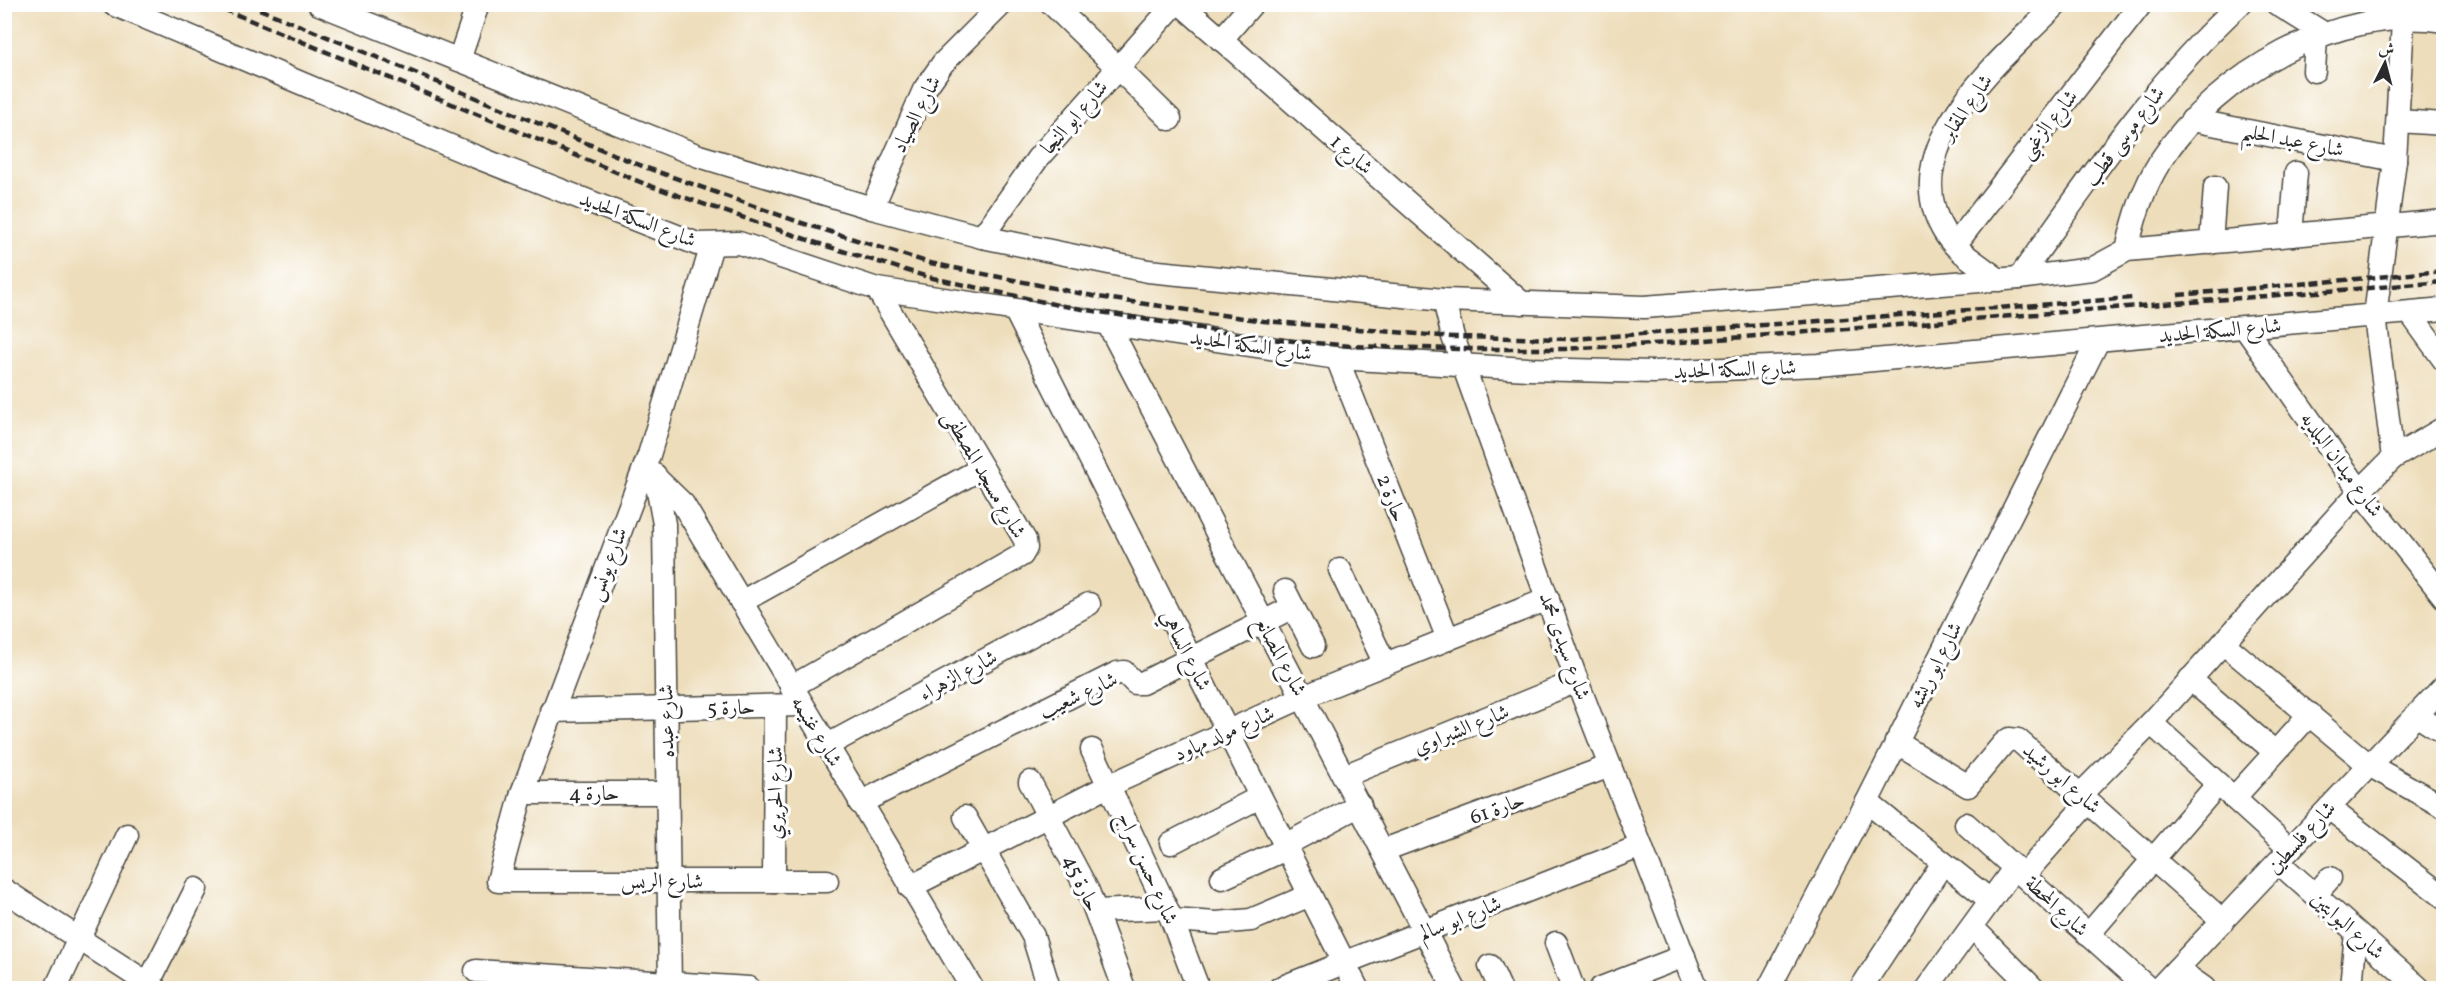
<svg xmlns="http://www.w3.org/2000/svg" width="2448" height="993" font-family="Vollkorn,Amiri,serif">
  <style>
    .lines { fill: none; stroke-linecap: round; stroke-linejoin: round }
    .minor-casing { stroke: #484640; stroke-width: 25 }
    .minor { stroke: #fff; stroke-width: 22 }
    .rail { stroke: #2b2b2b; stroke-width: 4.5; stroke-dasharray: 9 4.5; stroke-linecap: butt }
    .labels { text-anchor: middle; stroke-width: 6; stroke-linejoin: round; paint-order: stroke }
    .street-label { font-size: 21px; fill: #2b2b2b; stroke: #fff }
  </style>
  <rect width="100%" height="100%" fill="#fff"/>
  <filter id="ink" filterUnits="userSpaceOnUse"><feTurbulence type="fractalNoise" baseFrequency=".0167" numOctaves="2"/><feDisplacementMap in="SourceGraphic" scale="12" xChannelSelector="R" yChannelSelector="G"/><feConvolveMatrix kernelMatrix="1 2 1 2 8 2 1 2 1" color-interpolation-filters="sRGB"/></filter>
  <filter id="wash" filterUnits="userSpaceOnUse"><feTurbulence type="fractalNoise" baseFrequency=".008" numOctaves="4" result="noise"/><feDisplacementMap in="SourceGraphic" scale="24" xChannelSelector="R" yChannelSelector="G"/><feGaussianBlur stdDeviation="1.35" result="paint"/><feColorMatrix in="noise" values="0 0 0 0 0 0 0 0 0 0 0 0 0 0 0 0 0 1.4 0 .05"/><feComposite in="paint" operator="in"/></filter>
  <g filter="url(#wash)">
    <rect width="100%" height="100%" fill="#edddba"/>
  </g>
  <g filter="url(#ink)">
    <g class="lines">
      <!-- minor casing -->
      <g class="minor-casing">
        <g id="minor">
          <path d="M113,4L474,156L697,244L739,243L877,289L1337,358L1528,369L1654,372L1818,365L2444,309"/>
          <path d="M319,4L699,156L872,208L982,237L1148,271L1444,300L1644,307L2019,278L2092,269L2127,250L2444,221"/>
          <path d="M1052,4L1170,119"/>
          <path d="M1181,4L1522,303"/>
          <path d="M2277,4L2325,34"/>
          <path d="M1221,40L1252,4"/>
          <path d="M459,60L478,4"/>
          <path d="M2314,71L2316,38"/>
          <path d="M2192,120L2395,160"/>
          <path d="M2398,121L2444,124"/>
          <path d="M872,208L924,90L943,63L1002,4"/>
          <path d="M2291,235L2296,173"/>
          <path d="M982,237L1038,158L1175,4"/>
          <path d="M2211,243L2215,187"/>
          <path d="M712,245L649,455L522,793L498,881H827"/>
          <path d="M1955,245L2141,4"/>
          <path d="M2127,250C2134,218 2143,188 2161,160C2217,74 2338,4 2444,21"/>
          <path d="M2019,278C2087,183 2153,83 2240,4"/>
          <path d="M1999,280C1983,267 1958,253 1946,235C1890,148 2003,59 2057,4"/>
          <path d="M1444,300L1453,337L1577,681L1696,988"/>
          <path d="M1015,310L1357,988"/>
          <path d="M2410,313L2444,360"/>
          <path d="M1108,324L1454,988"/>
          <path d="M2245,328L2360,491L2444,597"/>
          <path d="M1337,358L1448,639"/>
          <path d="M2393,458L2375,316L2395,160L2404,4"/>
          <path d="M655,475L664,524L670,988"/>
          <path d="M656,478L683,504L972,988"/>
          <path d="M1340,570L1385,664"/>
          <path d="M1285,591L1313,646"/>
          <path d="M741,602L982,468"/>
          <path d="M2223,643L2369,765L2444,807"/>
          <path d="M2190,679L2275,752"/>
          <path d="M791,687L1022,555L1026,548L1025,540L877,289"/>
          <path d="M551,711L802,705"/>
          <path d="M2416,715L2444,733"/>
          <path d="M2151,723L2290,849"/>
          <path d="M1896,742L1968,786L2003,744L2009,739L2018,740L2223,921"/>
          <path d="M826,746L1089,604"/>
          <path d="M1092,750L1172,920L1198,988"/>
          <path d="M1344,776L1577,681"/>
          <path d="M1030,782L1088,891L1124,988"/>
          <path d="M522,793H667"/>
          <path d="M2080,795L2151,723L2360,491L2393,458L2444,428"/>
          <path d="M2234,798L2310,714"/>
          <path d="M1867,802L1990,900"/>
          <path d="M860,803L1117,673L1124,672L1135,683H1142L1293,607"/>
          <path d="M2329,808L2444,897"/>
          <path d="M965,817L1033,936L1049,988"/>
          <path d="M1966,824L2148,988"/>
          <path d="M1171,843L1260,797"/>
          <path d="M1285,845L1360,805"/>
          <path d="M1384,850L1610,766"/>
          <path d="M2278,862L2419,988"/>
          <path d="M2024,875L2088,802"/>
          <path d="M1222,878L1286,849"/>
          <path d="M774,881L775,706"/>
          <path d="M910,887L1110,785L1303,697L1548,599"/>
          <path d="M4,890L155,988"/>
          <path d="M2315,895L2330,878"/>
          <path d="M1096,911L1166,908"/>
          <path d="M1172,920L1217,923L1251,920L1310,895"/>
          <path d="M1972,927L2033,988"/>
          <path d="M2088,935L2218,784"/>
          <path d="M1556,943L1573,988"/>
          <path d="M1490,966L1500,988"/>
          <path d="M2177,969L2204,988"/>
          <path d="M476,971L749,988"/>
          <path d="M56,988L127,835"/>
          <path d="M146,988L196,889"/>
          <path d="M1280,988L1641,846"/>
          <path d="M1601,988L1684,956"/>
          <path d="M1769,988L1867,802L2098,341"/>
          <path d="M1861,988L1943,863"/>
          <path d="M1927,988L2015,867"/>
          <path d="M2159,988L2444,686"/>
          <path d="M2351,988L2356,932"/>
        </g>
      </g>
      <!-- minor -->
      <use href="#minor" class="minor"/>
      <!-- rail -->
      <g class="rail">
        <path d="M211,4L645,184L823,245L928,277L1058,305L1259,338L1351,346L1458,349H1565L1668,343L2444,282"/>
        <path d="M247,4L647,168L799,222L930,263L1098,297L1264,321L1453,337L1572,339L2133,298"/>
        <path d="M2178,295L2444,271"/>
      </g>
    </g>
  </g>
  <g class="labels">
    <!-- street labels -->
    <g class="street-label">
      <text transform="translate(1966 107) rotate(-55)" y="7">شارع المقابر</text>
      <text transform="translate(916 114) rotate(-63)" y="7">شارع الصياد</text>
      <text transform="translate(1074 117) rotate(-49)" y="7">شارع ابو النجا</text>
      <text transform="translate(2048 124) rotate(-52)" y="7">شارع الزغبى</text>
      <text transform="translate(2124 136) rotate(-53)" y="7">شارع موسى قطب</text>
      <text transform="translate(2293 140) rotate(11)" y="7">شارع عبد الحليم</text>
      <text transform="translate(1352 154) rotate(41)" y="7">شارع 1</text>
      <text transform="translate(638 219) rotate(21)" y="7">شارع السكة الحديد</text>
      <text transform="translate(2220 330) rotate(-5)" y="7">شارع السكة الحديد</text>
      <text transform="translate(1251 345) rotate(8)" y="7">شارع السكة الحديد</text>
      <text transform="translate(1735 369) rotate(-2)" y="7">شارع السكة الحديد</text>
      <text transform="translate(2342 464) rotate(54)" y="7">شارع ميدان البلديه</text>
      <text transform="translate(985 474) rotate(60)" y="7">شارع مسجد المصطفى</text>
      <text transform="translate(1392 498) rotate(69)" y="7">حارة 2</text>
      <text transform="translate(607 564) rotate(-69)" y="7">شارع يونس</text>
      <text transform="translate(1565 646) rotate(70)" y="7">شارع سيدى محمد</text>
      <text transform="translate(1186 650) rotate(63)" y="7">شارع الساهي</text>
      <text transform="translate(1281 656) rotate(62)" y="7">شارع المصانع</text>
      <text transform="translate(1935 665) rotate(-63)" y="7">شارع ابو ريشه</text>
      <text transform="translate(958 675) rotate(-28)" y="7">شارع الزهراء</text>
      <text transform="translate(1078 695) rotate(-25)" y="7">شارع شعيب</text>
      <text transform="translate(731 707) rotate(-1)" y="7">حارة 5</text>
      <text transform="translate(666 721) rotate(-91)" y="7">شارع عبده</text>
      <text transform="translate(1461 729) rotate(-22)" y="7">شارع الشبراوي</text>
      <text transform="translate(817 731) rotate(59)" y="7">شارع غنيمه</text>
      <text transform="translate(1224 733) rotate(-24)" y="7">شارع مولد مهاود</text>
      <text transform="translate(2062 778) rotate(41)" y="7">شارع ابو رشيد</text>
      <text x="594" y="800">حارة 4</text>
      <text transform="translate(775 793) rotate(-90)" y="7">شارع الحريري</text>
      <text transform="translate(1497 808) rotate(-20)" y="7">حارة 61</text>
      <text transform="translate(2301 837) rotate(-47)" y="7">شارع فلسطين</text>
      <text transform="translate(1148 868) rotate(66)" y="7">شارع حسن سراج</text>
      <text x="662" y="888">شارع الريس</text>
      <text transform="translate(1082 883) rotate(65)" y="7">حارة 45</text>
      <text transform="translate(2057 906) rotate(43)" y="7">شارع المحطة</text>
      <text transform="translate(1460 918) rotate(-22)" y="7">شارع ابو سالم</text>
      <text transform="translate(2348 925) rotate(42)" y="7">شارع البوابتين</text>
    </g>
  </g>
  <!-- margin -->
  <rect width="2448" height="993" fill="none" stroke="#fff" stroke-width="24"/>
  <!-- north arrow -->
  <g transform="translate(2385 63) rotate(6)" stroke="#ffffff" stroke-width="4.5" paint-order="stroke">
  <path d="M0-4.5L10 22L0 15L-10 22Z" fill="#2b2b2b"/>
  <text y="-9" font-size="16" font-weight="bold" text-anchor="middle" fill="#2b2b2b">ش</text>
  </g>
</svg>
